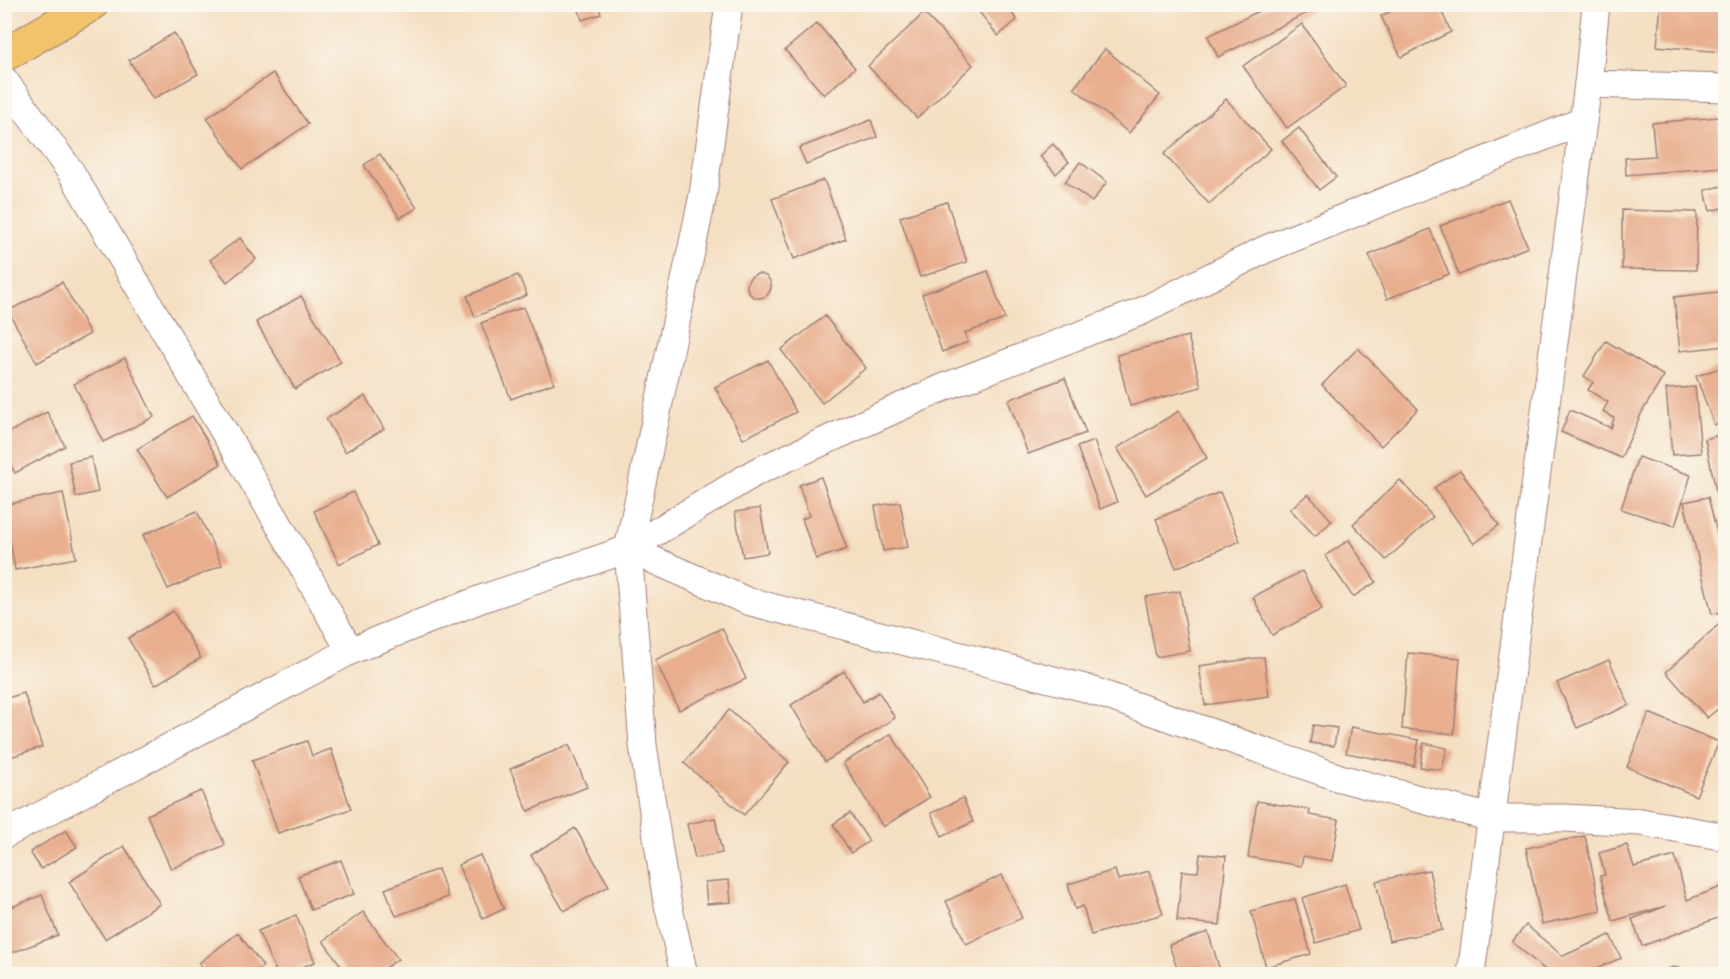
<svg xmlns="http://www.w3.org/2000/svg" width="1730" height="979" font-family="Caveat,sans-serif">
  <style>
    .building { fill: #e8ae8e }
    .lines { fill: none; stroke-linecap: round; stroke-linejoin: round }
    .street-casing { stroke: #9f7f77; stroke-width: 29 }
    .highway-casing { stroke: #9f7f77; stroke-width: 35 }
    .street { stroke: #fff; stroke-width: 27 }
    .highway { stroke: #f2c36a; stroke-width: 33 }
  </style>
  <rect width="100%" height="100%" fill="#fbf7ec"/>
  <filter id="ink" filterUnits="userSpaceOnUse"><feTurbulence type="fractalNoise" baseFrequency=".0167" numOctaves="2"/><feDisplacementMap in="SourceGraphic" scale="12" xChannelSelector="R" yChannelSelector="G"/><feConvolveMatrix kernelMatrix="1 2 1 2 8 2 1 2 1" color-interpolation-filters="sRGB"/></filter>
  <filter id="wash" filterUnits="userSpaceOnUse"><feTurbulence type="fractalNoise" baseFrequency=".008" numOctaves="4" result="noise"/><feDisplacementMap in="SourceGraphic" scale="24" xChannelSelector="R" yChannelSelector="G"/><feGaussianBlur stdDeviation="1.35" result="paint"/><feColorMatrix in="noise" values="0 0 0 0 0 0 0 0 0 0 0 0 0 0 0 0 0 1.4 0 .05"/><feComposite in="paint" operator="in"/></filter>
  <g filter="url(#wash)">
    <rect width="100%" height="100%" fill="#f4dfc3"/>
    <g id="blocks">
      <!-- building -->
      <g class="building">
        <path d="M577,4H598L601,14L582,20Z"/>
        <path d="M973,4H1005L1017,20L998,36Z"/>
        <path d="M1273,4H1325L1218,57L1208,36Z"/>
        <path d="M1405,4H1438L1451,32L1401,57L1381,16Z"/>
        <path d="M1514,4H1567V9L1514,6Z"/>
        <path d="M1661,4H1725L1721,52L1657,46Z"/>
        <path d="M924,13L973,65L917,118L868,66Z"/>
        <path d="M817,23L855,68L824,95L785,50Z"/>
        <path d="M1302,24L1346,86L1287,128L1243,66Z"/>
        <path d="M174,33L198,74L153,99L129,60Z"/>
        <path d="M1105,49L1160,95L1129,133L1074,88Z"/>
        <path d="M273,73L308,124L242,169L207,118Z"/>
        <path d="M1226,99L1271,149L1209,204L1164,154Z"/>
        <path d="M1718,117L1722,167L1626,175L1625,158L1655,156L1652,123Z"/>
        <path d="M871,120L877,137L806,164L799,148Z"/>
        <path d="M1299,128L1336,177L1319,190L1282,141Z"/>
        <path d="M1053,144L1069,162L1056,174L1040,156Z"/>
        <path d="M380,154L417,208L400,218L364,165Z"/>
        <path d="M1080,162L1107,182L1092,202L1065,182Z"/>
        <path d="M824,180L846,239L794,259L772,199Z"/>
        <path d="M1726,185V207L1710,211L1705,190Z"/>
        <path d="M1508,199L1528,247L1459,275L1440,226Z"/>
        <path d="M947,202L967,262L920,277L900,217Z"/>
        <path d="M1622,210L1697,212L1696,270L1622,269Z"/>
        <path d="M1430,229L1449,274L1387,299L1369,255Z"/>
        <path d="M240,238L256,259L227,282L210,260Z"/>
        <path d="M988,271L1005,319L965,333L968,342L942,352L922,294Z"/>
        <circle cx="759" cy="286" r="12"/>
        <path d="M518,275L527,295L475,317L467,296Z"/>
        <path d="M62,282L90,334L37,363L8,311Z"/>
        <path d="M1726,291V346L1680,351L1674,297Z"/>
        <path d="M301,296L341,362L295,389L256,322Z"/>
        <path d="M523,307L554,383L511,399L481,323Z"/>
        <path d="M825,316L866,368L822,403L781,350Z"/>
        <path d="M1188,336L1201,387L1130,406L1117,355Z"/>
        <path d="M1606,341L1664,376L1642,412L1621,458L1561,432L1570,410L1611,428L1614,418L1603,411L1608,402L1588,390L1593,382L1584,376Z"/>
        <path d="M1358,348L1418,409L1381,446L1322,385Z"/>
        <path d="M125,358L154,417L103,442L74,384Z"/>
        <path d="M768,360L796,412L743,439L715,387Z"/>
        <path d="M1726,366V421L1714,425L1696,376Z"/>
        <path d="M1065,378L1086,433L1028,454L1008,400Z"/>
        <path d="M1695,387L1701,453L1672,455L1666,389Z"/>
        <path d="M365,396L384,429L345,452L326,419Z"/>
        <path d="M1179,411L1207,458L1146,495L1117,448Z"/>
        <path d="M47,412L65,446L15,473L4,454V435Z"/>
        <path d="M192,416L221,464L167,497L137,449Z"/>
        <path d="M1726,433V486L1716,491L1705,439Z"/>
        <path d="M1094,441L1117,502L1100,509L1077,447Z"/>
        <path d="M91,457L98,492L76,497L69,462Z"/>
        <path d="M1638,457L1691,475L1675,526L1621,509Z"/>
        <path d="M1460,470L1499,525L1474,544L1434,488Z"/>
        <path d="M821,477L847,549L816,559L802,519L809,516L799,485Z"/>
        <path d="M1400,480L1433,517L1386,560L1353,524Z"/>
        <path d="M353,492L378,545L339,564L314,511Z"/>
        <path d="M1220,492L1240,541L1176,568L1156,519Z"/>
        <path d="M63,493L76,558L15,570L4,505Z"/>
        <path d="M1308,494L1332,521L1315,536L1290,509Z"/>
        <path d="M1708,497L1726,568V611L1712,614L1684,502Z"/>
        <path d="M900,502L908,547L883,551L875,506Z"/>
        <path d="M760,508L768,553L743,557L735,512Z"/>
        <path d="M197,511L222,565L168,589L143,535Z"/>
        <path d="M1349,540L1376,582L1353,597L1325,556Z"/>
        <path d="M1302,571L1322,609L1272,635L1253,597Z"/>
        <path d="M1180,591L1190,651L1156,657L1145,597Z"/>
        <path d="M173,611L201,658L155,685L128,638Z"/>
        <path d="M1726,618V702L1707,718L1666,672Z"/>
        <path d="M722,628L746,679L679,710L655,660Z"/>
        <path d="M1408,653L1460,658L1454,734L1402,729Z"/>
        <path d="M1264,657L1269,696L1205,705L1199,666Z"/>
        <path d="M1609,660L1629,705L1577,728L1557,683Z"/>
        <path d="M844,671L863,702L879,692L895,718L825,762L791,705Z"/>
        <path d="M24,693L42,747L4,759V699Z"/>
        <path d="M729,710L789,762L744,815L684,763Z"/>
        <path d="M1649,713L1719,742L1696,796L1627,767Z"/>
        <path d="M1313,725L1337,728L1334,746L1310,743Z"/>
        <path d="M1351,727L1419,740L1414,766L1346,753Z"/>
        <path d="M891,734L930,797L883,827L843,763Z"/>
        <path d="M307,741L312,756L331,749L351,809L278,833L252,760Z"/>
        <path d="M1424,743L1447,748L1442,770L1420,767Z"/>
        <path d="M569,745L587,787L528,811L510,769Z"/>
        <path d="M201,791L225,845L171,869L147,815Z"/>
        <path d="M963,798L973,822L942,836L931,813Z"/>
        <path d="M1257,801L1310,810L1309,815L1339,820L1332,861L1303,856L1301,866L1248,857Z"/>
        <path d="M850,813L869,841L851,853L833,824Z"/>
        <path d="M715,818L722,853L695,858L687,824Z"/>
        <path d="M575,828L609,886L564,911L531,855Z"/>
        <path d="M66,830L77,847L41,869L30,852Z"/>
        <path d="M1585,836L1601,911L1542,924L1526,848Z"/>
        <path d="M1627,845L1634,867L1675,856L1687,900L1726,885V915L1642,946L1632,919L1666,906L1613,921L1600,876L1605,875L1599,853Z"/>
        <path d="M124,846L160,904L105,939L69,882Z"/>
        <path d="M1200,854L1226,856L1220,925L1177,921L1182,871L1198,872Z"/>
        <path d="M480,855L504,909L483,919L458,865Z"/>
        <path d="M341,860L354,894L311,910L298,876Z"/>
        <path d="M438,869L448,897L396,916L385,889Z"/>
        <path d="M1115,870L1118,880L1149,871L1163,914L1091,935L1083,906L1075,909L1068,884Z"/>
        <path d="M1429,870L1442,930L1389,941L1376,881Z"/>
        <path d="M1002,875L1022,918L966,944L946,901Z"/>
        <path d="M729,880L731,902L707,904L705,882Z"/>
        <path d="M1345,884L1359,930L1316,943L1302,898Z"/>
        <path d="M42,895L58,935L4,956V910Z"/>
        <path d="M1295,899L1311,954L1266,967L1251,911Z"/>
        <path d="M363,912L398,959L377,974H347L323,941Z"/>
        <path d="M296,915L315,962L284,974H277L258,931Z"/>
        <path d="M1526,925L1563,956L1610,935L1621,958L1584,974H1550L1512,942Z"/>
        <path d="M1208,932L1221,973L1179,974L1169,945Z"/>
        <path d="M238,933L263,966L253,974H208L199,963Z"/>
        <path d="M1673,967L1682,969L1684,974H1664L1665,970Z"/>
      </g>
    </g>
  </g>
  <g filter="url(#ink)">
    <use href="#blocks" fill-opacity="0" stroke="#9f7f77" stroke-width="1.5"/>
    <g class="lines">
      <!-- street casing -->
      <g class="street-casing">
        <g id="street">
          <path d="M4,80L71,172L288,540L350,651"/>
          <path d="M1588,84L1726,88"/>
          <path d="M628,549L747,601L1085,688L1340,778L1491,818H1564L1641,822L1726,837"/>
          <path d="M4,835L350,651L481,599L628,549L756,472L947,386L1140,312L1266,249L1583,121"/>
          <path d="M684,974L666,896L643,745L628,549L703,195L729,4"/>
          <path d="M1471,974L1588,84L1596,4"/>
        </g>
      </g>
      <!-- highway casing -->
      <g class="highway-casing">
        <path id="highway" d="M4,55L92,4"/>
      </g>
      <!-- street -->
      <use href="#street" class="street"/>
      <!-- highway -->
      <use href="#highway" class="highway"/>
    </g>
  </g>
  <!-- margin -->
  <rect width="1730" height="979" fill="none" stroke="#fbf7ec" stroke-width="24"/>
</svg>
